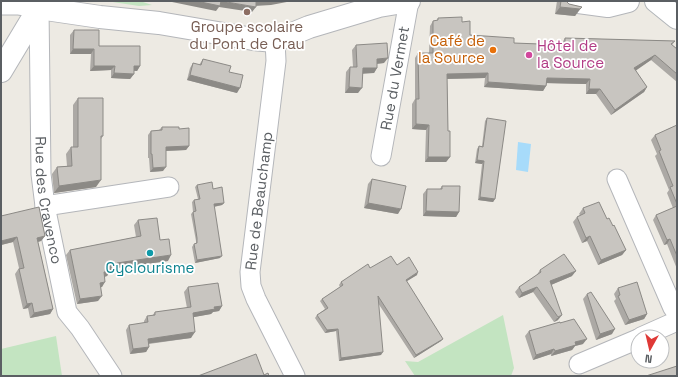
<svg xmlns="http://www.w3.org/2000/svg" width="678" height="377" font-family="'Space Grotesk',sans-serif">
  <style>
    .green { fill: #c3e4c1 }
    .water { fill: #a7dbfa }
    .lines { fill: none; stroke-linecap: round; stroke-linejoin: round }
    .minor-casing { stroke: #b4b6ba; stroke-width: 21 }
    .tertiary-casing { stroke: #b4b6ba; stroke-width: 24 }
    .secondary-casing { stroke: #b2b6ba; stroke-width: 24 }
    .minor { stroke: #fff; stroke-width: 19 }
    .tertiary { stroke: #fff; stroke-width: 22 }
    .secondary { stroke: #fff; stroke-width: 22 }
    .wall { fill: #aca9a5 }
    .shaded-wall { fill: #8c8a86 }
    .building { fill: #c8c5c0; stroke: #8c8a86 }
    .education-dot { fill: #8d6e63; stroke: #fff; stroke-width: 1.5 }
    .food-dot { fill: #e8710a; stroke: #fff; stroke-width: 1.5 }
    .hotel-dot { fill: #d1479c; stroke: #fff; stroke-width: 1.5 }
    .culture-dot { fill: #0f9aa8; stroke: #fff; stroke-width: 1.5 }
    .labels { text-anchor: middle; stroke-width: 3.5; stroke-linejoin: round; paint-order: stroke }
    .education-label { font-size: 15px; fill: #785e54; stroke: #fff }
    .food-label { font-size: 15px; fill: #c56008; stroke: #fff; text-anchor: end }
    .hotel-label { font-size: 15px; fill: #b23c85; stroke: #fff; text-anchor: start }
    .street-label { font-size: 15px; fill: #5b5f63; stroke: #fff }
    .culture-label { font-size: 15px; fill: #0d838f; stroke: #fff }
  </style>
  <rect width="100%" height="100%" fill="#edeae3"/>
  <!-- green -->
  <g class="green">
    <path d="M106,1H140L152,5L139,6Z"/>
    <path d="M503,315L514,368L511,376H415L405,361L418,362Z"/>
    <path d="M56,336L62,376H1V349Z"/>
  </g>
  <!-- water -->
  <path class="water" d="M518,142L531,144L528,172L516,170Z"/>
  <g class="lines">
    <!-- minor casing -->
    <g class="minor-casing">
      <g id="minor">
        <path id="s1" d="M1,5H19L39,8L41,174L45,206L67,312L80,328L112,376"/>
        <path d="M275,41L276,61L250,272L251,286L256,299L295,376"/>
        <path id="s2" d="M381,156L409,1"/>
        <path d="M617,179L673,308L677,310"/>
        <path d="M45,206L169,187"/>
        <path d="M641,337L677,321"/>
        <path d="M579,364L638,339"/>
      </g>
    </g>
    <!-- tertiary casing -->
    <g class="tertiary-casing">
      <g id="tertiary">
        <path d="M571,1L608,6L628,1"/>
        <path d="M39,8L100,17L159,23L253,39L275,41L309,27L379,6L409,1"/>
        <path d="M1,71L43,1"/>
      </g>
    </g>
    <!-- secondary casing -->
    <g class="secondary-casing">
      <path id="secondary" d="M656,1L677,18"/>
    </g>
    <!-- minor -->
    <use href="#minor" class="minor"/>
    <!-- tertiary -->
    <use href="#tertiary" class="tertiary"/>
    <!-- secondary -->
    <use href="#secondary" class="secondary"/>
  </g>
  <!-- wall -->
  <g class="wall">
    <path d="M557,1H566L569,4L582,7L575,16L555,14Z"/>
    <path d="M438,18L462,22L470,35L514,43L561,45L562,43L565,38L675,41L672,45L677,49V82L651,60L635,70L647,87L644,92L611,115L596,94H586V84L547,83L546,86L543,91L484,87L485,78L447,79L448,131L450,157L446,162H425L426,130L412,129V104L415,99V58L418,53H429L430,26L433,21L437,20Z"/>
    <path d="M74,30L99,46L140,66L137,71H134V74L130,79L111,78V70L90,71L91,54H70V35Z"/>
    <path d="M356,45L384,63L377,64V68L374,73H363L358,93H345L346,72L350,67H353L352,50Z"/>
    <path d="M203,59L229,72L237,93L187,80L190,68L193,63L199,65Z"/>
    <path d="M78,98L103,136L101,139L96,187L54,193L52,174L57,167L67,166L66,154L71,147H73V105Z"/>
    <path d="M487,118L495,199L493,202L478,200L482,164L475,163L477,149L479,146H482L485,121Z"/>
    <path d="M677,125V269L667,244L664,245L653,220L656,215L673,208L667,193L669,190L655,156L657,154L651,140L655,135Z"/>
    <path d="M162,127L179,129L189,146L186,150L166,151L163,171L150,172L149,158H148V135L151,131L159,130Z"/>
    <path d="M372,179L398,214L364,208L368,184Z"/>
    <path d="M197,185L213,189L224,203L222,205L214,207L220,258L195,263L192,247L194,244H196V241L191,214L193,212L192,202L194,200L198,199L195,187Z"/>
    <path d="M442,186L459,212L456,217L423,216V194L427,189H440Z"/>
    <path d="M39,207L45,236L41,241L38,242L53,309L50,314L30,318L28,308L23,309L15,274L19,268L13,242L1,245Z"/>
    <path d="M583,208L607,219L613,226L626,250L622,255L598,265L587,241L582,243L573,222L577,217L580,215L579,214Z"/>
    <path d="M138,220L160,240L168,261L116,268L114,270L110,271L107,276L104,277L102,287H100L98,301L77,304L66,255L70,250L136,237L134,225Z"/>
    <path d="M397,265L417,275L406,281L441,341L414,358L378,303L381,355L339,361L336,331L325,333L315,318L317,315L325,309L320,301L322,299L340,287L339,285L341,282L370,268Z"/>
    <path d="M540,270L572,276L551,285L558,320L554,322L533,292L519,298L515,292L519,287L536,276Z"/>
    <path d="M188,287L222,306L219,311L213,312L211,314L193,317L191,338L149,344V347L146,352L130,354L126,330L129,325L144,323V321L147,316H152L155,312L187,308L184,292Z"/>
    <path d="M618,288L647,314L644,319L625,325L614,301L616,299L614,294Z"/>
    <path d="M587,294L612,334L596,340L583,299Z"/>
    <path d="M560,323L583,344L575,346L572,350L551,356V354L533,360L525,336L529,331Z"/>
  </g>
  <!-- shaded-wall -->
  <g class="shaded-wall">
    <path d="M173,1H221L256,7L252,12L219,7L216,11L172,2Z"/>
    <path d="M256,1H292L271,5L252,6Z"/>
    <path d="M560,7L580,9L575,16L555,14Z"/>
    <path d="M73,49H94L91,54H70Z"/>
    <path d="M655,55L651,60L631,74L634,68Z"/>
    <path d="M388,58L384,63L373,64L377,59Z"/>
    <path d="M94,66H115L111,70L90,71Z"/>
    <path d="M134,66H140L137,71L130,70Z"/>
    <path d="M363,68H377L374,73L360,74Z"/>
    <path d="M114,73L134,74L130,79L111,78Z"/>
    <path d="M488,73L485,78L443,79L447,74Z"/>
    <path d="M190,75L240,88L237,93L187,80Z"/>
    <path d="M547,78L590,79L586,84L543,83Z"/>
    <path d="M488,82L546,86L543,91L484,87Z"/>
    <path d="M349,87L362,88L358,93H345Z"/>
    <path d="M647,87L644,92L611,115L615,110Z"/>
    <path d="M589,89H600L596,94H586Z"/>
    <path d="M416,124L429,125L426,130L412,129Z"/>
    <path d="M189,146L186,150L163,151L166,147Z"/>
    <path d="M428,157H450L446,162H425Z"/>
    <path d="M477,160L484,161L482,164L475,163Z"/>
    <path d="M166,167L163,171L150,172L153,168Z"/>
    <path d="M101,180L96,187L54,193L59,186Z"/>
    <path d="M480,197L495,199L493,202L478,200Z"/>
    <path d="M224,203L222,205L212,207L214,204Z"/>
    <path d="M368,203L401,209L398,214L364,208Z"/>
    <path d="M426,211L459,212L456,217L423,216Z"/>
    <path d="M45,236L41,241L33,243L37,238Z"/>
    <path d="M590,236L587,241L582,243L586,238Z"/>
    <path d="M17,237L13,242L1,245V241Z"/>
    <path d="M670,239L667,244L664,245L667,240Z"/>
    <path d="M626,250L622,255L598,265L601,260Z"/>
    <path d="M171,255L168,261L116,268L114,270L106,271L110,266L117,263Z"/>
    <path d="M222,256L220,258L195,263L197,260Z"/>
    <path d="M110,271L107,276L100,278L104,272Z"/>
    <path d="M576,271L572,276L546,287L550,281Z"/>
    <path d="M418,272L417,275L404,283L406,280Z"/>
    <path d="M105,282L102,287L96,288L100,283Z"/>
    <path d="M537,287L533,292L519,298L522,293Z"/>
    <path d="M102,296L98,301L77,304L80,299Z"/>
    <path d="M32,303L28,308L23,309L27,304Z"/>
    <path d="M222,306L219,311L213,312L211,314L189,318L193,313L214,307Z"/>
    <path d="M53,309L50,314L30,318L34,313Z"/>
    <path d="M647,314L644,319L625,325L629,320Z"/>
    <path d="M562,315L558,320L554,322L558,317Z"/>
    <path d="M338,329L336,331L325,333L327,330Z"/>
    <path d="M615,329L612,334L596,340L600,334Z"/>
    <path d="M195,332L191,338L144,344L148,339Z"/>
    <path d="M443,339L441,341L414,358L416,355Z"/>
    <path d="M587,339L583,344L575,346L572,350L551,356L555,351L575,342Z"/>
    <path d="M149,347L146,352L130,354L133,349Z"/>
    <path d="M554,349L551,354L533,360L536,355Z"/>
    <path d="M383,352L381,355L339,361L341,358Z"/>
  </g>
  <!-- building -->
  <g class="building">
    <path d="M196,1H256V7L221,1L220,6Z"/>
    <path d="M561,1H566L569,4L582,7L580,9L560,7Z"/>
    <path d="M462,17V22L470,21V35L514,38V43L565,45V38L675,41L671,44L677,49V74L655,55L634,68L647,87L615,110L600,89H589L590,79L547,78L546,86L488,82V73L447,74L448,131H450V157H428L429,125L416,124V99H419L418,53H433V21L438,20V18Z"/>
    <path d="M74,30H99V46H140V66H134V74L114,73L115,66H94V49H73Z"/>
    <path d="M387,43L388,58L377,59V68H363L362,88L349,87L350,67H357L356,45Z"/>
    <path d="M203,59L231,66L229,72L243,75L240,88L190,75L193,63L201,65Z"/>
    <path d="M78,98H103V136H101V180L59,186L57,167L72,166L71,147H78Z"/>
    <path d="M487,118L506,121L495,199L480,197L484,161L477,160L479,146L483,147Z"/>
    <path d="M677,125V204L670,187L673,186L659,151L661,150L655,135Z"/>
    <path d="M162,127H179V129L189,128V146L166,147V167L153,168L152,154H151V131L162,130Z"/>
    <path d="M372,179L406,186L401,209L368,203Z"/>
    <path d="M212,182L213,189L222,187L224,203L214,204L222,256L197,260L194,244L197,243V238L193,212L196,211L194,200L200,199L197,185Z"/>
    <path d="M442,186H460L459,212L426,211L427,189H442Z"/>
    <path d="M599,202L607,219L609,218L613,226L614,225L626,250L601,260L590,236L586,238L577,217L585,213L583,208Z"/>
    <path d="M677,206V256L670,239L667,240L656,215Z"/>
    <path d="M39,207L45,236L37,238L53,309L34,313L32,303L27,304L19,269L24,268L17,237L1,241V216Z"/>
    <path d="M157,218L160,240L169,239L171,255L117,263L118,265L110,266V271L104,272L105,282L100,283L102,296L80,299L70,250L141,236L138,220Z"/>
    <path d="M564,254L576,271L550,281L562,315L558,317L537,287L522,293L519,287L541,272L540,270Z"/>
    <path d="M391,256L397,265L409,257L418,272L406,280L443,339L416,355L378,296L383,352L341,358L338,329L327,330L317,315L328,308L322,299L343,285L341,282L368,264L370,268Z"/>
    <path d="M637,282L647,314L629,320L618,296L620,295L618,288Z"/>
    <path d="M218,283L222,306L214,307L215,309L193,313L195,332L148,339L149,347L133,349L129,325L148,322L147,316L155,315V312L191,307L188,287Z"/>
    <path d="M591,292L615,329L600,334L587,294Z"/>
    <path d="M574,319L587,339L575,342L576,345L555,351L554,349L536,355L529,331L560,322V323Z"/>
    <path d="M256,354L264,375L268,373L269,376H198Z"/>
    <path d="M677,366V376H646Z"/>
  </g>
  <!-- markers -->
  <circle class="education-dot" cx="247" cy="12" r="4"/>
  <circle class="food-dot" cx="493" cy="50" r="4"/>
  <circle class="hotel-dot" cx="529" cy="55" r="4"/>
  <circle class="culture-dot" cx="150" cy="253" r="4"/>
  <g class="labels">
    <!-- education labels -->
    <g class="education-label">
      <text x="247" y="32">Groupe scolaire<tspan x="247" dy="17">du Pont de Crau</tspan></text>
    </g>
    <!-- food labels -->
    <g class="food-label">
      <text x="485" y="46">Café de<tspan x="485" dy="17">la Source</tspan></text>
    </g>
    <!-- hotel labels -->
    <g class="hotel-label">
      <text x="537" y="51">Hôtel de<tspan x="537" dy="17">la Source</tspan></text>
    </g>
    <!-- street labels -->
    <g class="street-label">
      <text dy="5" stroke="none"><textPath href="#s2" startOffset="79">Rue du Vermet</textPath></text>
      <text dy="5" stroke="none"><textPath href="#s1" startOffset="231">Rue des Cravenco</textPath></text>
      <text transform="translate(259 201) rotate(-83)" y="5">Rue de Beauchamp</text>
    </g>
    <!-- culture labels -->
    <g class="culture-label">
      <text x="150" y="273">Cyclourisme</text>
    </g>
  </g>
  <!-- border -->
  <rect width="678" height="377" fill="none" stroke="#5b5f63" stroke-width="4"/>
  <!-- north arrow -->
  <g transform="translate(650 349) rotate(188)"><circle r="19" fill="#ffffff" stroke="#bdbfc1"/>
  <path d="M0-3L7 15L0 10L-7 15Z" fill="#df3937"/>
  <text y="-6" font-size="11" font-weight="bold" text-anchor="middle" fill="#5b5f63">N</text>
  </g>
</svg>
